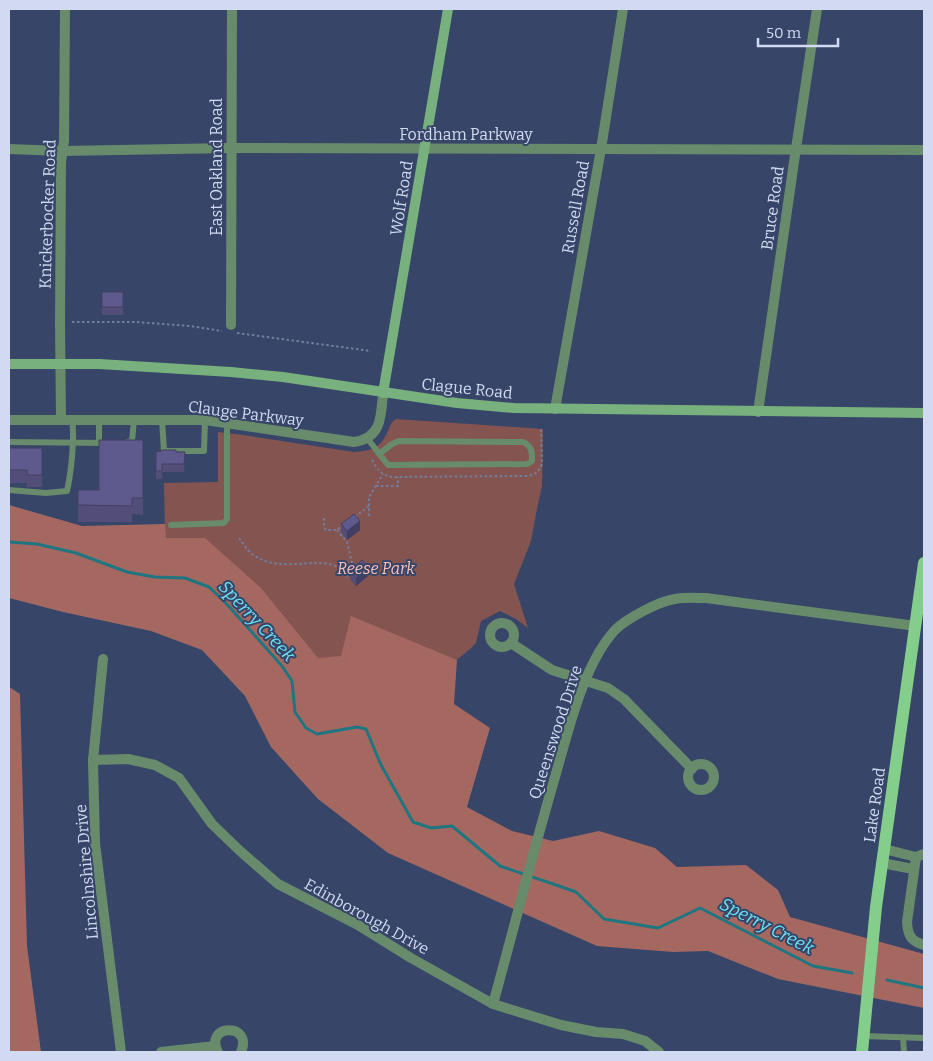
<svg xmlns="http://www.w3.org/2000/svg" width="933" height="1061" font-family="Bitter,serif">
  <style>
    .green { fill: #845550 }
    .forest { fill: #a56861 }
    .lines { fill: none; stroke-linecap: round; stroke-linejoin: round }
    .stream { stroke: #1f7680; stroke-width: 3 }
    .path { stroke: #727e9c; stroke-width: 2; stroke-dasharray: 2.5 2.5; stroke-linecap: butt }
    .lane { stroke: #688b6b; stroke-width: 6 }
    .street { stroke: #688b6b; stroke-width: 10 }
    .secondary { stroke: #78b17d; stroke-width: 10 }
    .primary { stroke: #84ce8b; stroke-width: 12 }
    .secondary-bridge { stroke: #78b17d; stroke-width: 10 }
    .wall { fill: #524d79 }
    .shaded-wall { fill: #423f63 }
    .building { fill: #5f5a8d; stroke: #423f63 }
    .labels { text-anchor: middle; stroke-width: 4; stroke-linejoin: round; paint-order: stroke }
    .street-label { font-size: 16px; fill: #d1daf0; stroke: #374568 }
    .park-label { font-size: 16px; font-style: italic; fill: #f9c1ba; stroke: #374568 }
    .water-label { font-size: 18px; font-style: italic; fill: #68e1f1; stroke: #374568 }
  </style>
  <rect width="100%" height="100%" fill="#374568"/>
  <!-- green -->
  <path class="green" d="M396,419L543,429L542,486L537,509L531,541L514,584L528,628L516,619L500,611L481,621L476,643L470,649L432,680L390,739L165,538L164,483L218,482V432L243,435L354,452C370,451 380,449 387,433C390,427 390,423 396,419Z"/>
  <!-- forest -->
  <g class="forest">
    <path d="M9,505L82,526L165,524L166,538H205L260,587L318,658L341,656L351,616L457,660L454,704L490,728L467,807L512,831L553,841L599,831L655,848L677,867L746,865L778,890L790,917L924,954V1008L778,979L708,951L673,952L597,946L388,853L318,799L271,747L245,696L202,650L151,631L63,612L9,598Z"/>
    <path d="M9,687L20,694L27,946L41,1052H9Z"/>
  </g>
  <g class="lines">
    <!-- stream -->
    <g class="stream">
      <path d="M9,542L37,544L76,553L127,572L155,577L185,578L209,587L224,601L282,666L292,681L295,712L306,728L317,734L357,727L366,729L381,765L413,822L431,828L452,826L500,866L559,886L576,892L604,919L658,928L700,908L813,966L852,973"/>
      <path d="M887,980L924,988"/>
    </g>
    <!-- path -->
    <g class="path">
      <path d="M72,322H136L190,326L222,331"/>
      <path d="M237,333L371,351"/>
      <path d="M372,460C377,469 381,475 392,477L528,476C535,474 539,472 542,464L541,429"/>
      <path d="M376,486H398V477"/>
      <path d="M369,516V497L383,474"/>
      <path d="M355,517L369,506"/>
      <path d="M324,518V527L326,530H337L341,527"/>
      <path d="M337,530L347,542L352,563L355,568"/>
      <path d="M239,538C243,543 246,549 251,553C269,568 292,564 314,563C320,563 327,563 333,565C339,567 344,572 348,577L351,574"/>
    </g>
    <!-- lane -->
    <g class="lane">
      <path d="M162,420L164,451H204L205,420"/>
      <path d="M367,438L388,465L527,464L532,461C532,452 532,446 523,442L399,441L392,444L379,454"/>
      <path d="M9,442L107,443"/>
      <path d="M99,443V420"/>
      <path d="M125,443L132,441L134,420"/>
      <path d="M9,490L46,493L67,491C71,473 75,438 72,420"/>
      <path d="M171,525L224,523L227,519V423"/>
      <path d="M863,1036L924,1038"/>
      <path d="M903,1037L904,1052"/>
    </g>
    <!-- street -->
    <g class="street">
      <path d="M9,149L62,151L231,148L924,150"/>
      <path d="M231,325L232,9"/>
      <path d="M555,409L601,149L623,9"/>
      <path d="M758,412L794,162L817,9"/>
      <path d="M9,420H205L354,442C382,438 381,416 383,393"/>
      <path d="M61,420L60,322L61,162L64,141L65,9"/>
      <circle cx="502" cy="635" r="12"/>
      <path d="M511,643L552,670L608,688L624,699L692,769"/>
      <path d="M103,659L93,760L95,843L121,1052"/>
      <path d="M93,760L128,759L155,765L179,778L212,824L239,850L278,884L358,925L411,958L493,1004L561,1025L596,1032L623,1034L645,1041L659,1052"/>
      <circle cx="701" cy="777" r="13"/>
      <path d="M884,849L916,857"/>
      <path d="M924,854L916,857L907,922C908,936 911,941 924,945"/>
      <path d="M882,863L913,869"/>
      <path d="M493,1004C514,928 533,852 555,777C568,732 583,665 615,630C626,619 659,601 675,599C685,597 696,598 706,598L916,626"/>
      <path d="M161,1052L215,1046"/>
      <path d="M218,1052C203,1024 254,1022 241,1052"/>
    </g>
    <!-- secondary -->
    <g class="secondary">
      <path d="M99,364L231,372L283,377L457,403L514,408L924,413"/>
      <path d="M383,393L448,9"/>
    </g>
    <!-- primary -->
    <path class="primary" d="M862,1052L876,907L924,563"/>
    <!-- secondary-bridge -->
    <path class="secondary-bridge" d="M9,364H99"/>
  </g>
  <!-- wall -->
  <g class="wall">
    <rect x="102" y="292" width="21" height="23"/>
    <path d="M143,440V515L132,514V522H78V490H99Z"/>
    <path d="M9,448H42V487H27V483H9Z"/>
    <path d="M162,451L185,452L184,472H162V479H156V452Z"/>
    <path d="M341,524L360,530L347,540L341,532Z"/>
    <path d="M350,571L368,576L356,586L350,579Z"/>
  </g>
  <!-- shaded-wall -->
  <g class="shaded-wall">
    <path d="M360,521V530L347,540V531Z"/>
    <path d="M368,568V576L356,586V578Z"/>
  </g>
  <!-- building -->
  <g class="building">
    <rect x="102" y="292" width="21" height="15"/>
    <path d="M99,440H143V498H132V506L78,505V490H99Z"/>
    <path d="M9,448H42V475H27V470H9Z"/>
    <path d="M162,450H176V452H185L184,464H162V471H156V452L162,451Z"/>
    <path d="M354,514L360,521L347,531L341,524Z"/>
    <path d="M362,560L368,568L356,578L350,571Z"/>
  </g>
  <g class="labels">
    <!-- street labels -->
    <g class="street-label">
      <text x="466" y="140">Fordham Parkway</text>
      <text transform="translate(216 167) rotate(-90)" y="6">East Oakland Road</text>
      <text transform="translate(401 198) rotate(-81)" y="6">Wolf Road</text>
      <text transform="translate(575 207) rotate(-80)" y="6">Russell Road</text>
      <text transform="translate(772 208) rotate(-82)" y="6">Bruce Road</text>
      <text transform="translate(47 214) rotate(-88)" y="6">Knickerbocker Road</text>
      <text transform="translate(467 388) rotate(6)" y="6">Clague Road</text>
      <text transform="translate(246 413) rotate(7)" y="6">Clauge Parkway</text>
      <text transform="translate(555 732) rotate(-72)" y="6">Queenswood Drive</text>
      <text transform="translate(874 805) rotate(-82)" y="6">Lake Road</text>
      <text transform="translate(86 872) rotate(-95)" y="6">Lincolnshire Drive</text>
      <text transform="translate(367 916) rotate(29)" y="6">Edinborough Drive</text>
    </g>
    <!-- park labels -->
    <g class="park-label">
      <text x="376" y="574">Reese Park</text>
    </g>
    <!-- water labels -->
    <g class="water-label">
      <text transform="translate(257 621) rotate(47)" y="6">Sperry Creek</text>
      <text transform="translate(767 926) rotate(27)" y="6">Sperry Creek</text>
    </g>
  </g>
  <!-- border -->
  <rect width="933" height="1061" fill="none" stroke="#d1daf0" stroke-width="20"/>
  <!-- scale -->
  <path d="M758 38v8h80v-8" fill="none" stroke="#d1daf0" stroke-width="2.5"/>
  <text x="766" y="38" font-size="15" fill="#d1daf0" stroke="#374568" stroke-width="4" paint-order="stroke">50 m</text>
</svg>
